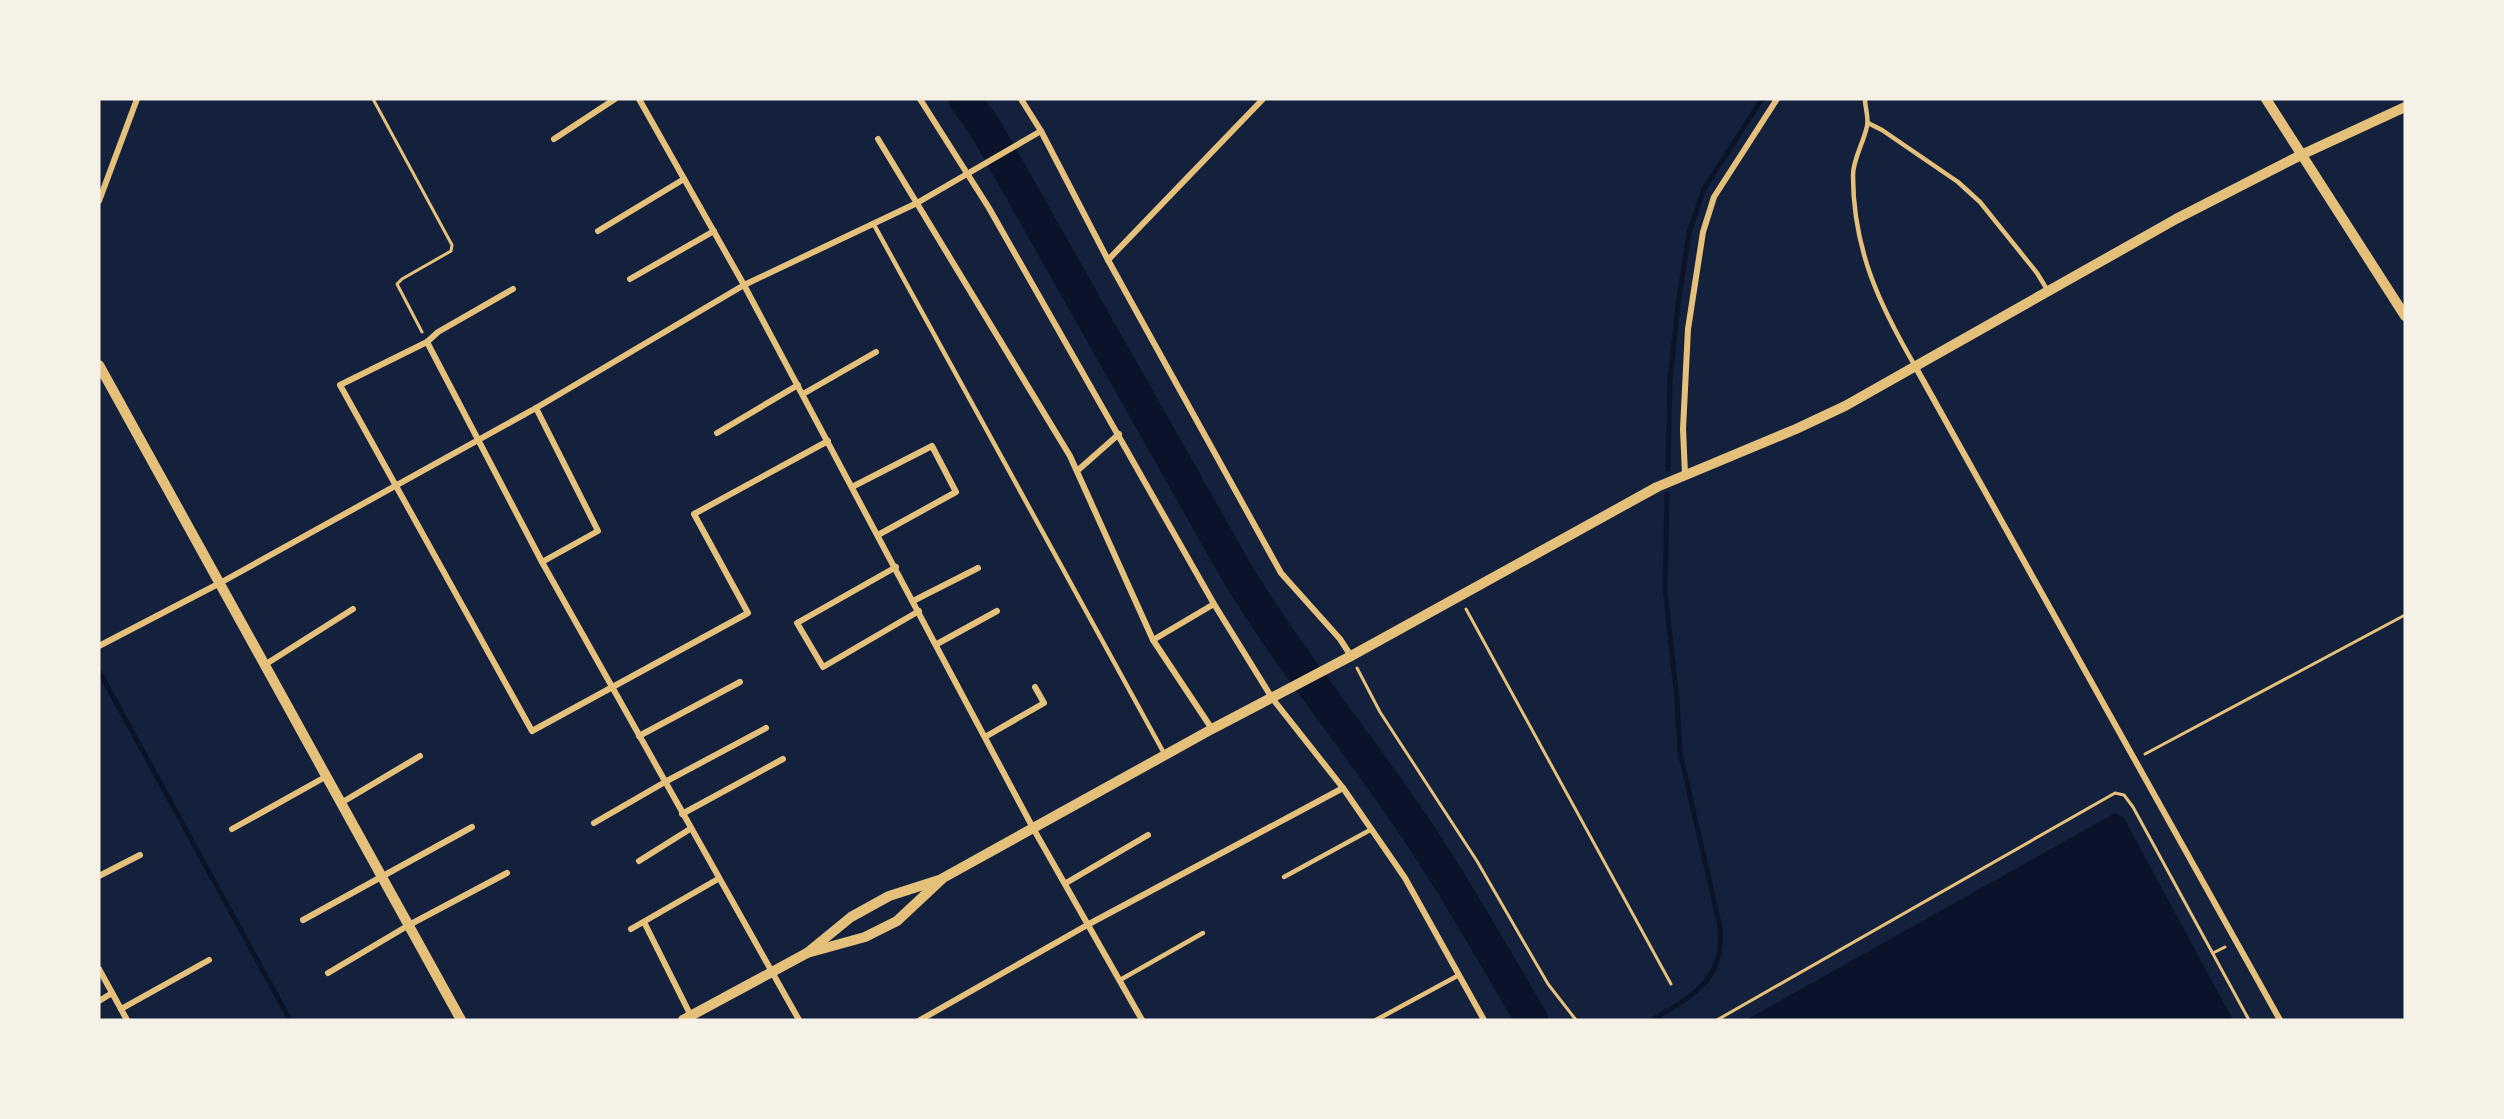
<svg xmlns="http://www.w3.org/2000/svg" width="2504" height="1119" font-family="'Libre Baskerville',serif">
  <style>
    .water { fill: #0b132b }
    .lines { fill: none; stroke-linecap: round; stroke-linejoin: round }
    .stream { stroke: #0b132b; stroke-width: 5 }
    .river { stroke: #0b132b; stroke-width: 33 }
    .path { stroke: #e5c07b; stroke-width: 3 }
    .service { stroke: #e5c07b; stroke-width: 4.5 }
    .minor { stroke: #e5c07b; stroke-width: 6 }
    .tertiary { stroke: #e5c07b; stroke-width: 10 }
  </style>
  <rect width="100%" height="100%" fill="#14213d"/>
  <!-- water -->
  <path class="water" d="M2115,813L2124,818L2233,1020H1746Z"/>
  <g class="lines">
    <!-- stream -->
    <g class="stream">
      <path d="M1668,469L1670,380L1678,305L1689,233L1704,189L1762,99"/>
      <path d="M99,671L290,1020"/>
      <path d="M1652,1020C1692,996 1725,981 1720,927L1680,752L1677,700L1665,588L1667,494"/>
    </g>
    <!-- river -->
    <path class="river" d="M965,99L986,129L1237,573C1285,652 1343,724 1396,800C1446,870 1488,946 1532,1020"/>
    <!-- path -->
    <g class="path">
      <path d="M373,99L452,245L451,251L402,279L397,284L422,332"/>
      <path d="M1466,609L1671,984"/>
      <path d="M1357,668L1380,712L1477,861L1548,984L1576,1020"/>
      <path d="M2145,754L2405,615"/>
      <path d="M2213,953L2225,947"/>
      <path d="M1717,1020L2115,793L2124,795L2133,807L2249,1020"/>
    </g>
    <!-- service -->
    <g class="service">
      <path d="M1865,99C1865,108 1869,118 1867,126C1864,142 1853,159 1853,175C1853,249 1879,304 1915,366"/>
      <path d="M1868,123L1882,130L1958,182L1980,202L2037,273L2048,291"/>
      <path d="M873,223L1165,755"/>
      <path d="M1284,877L1372,829"/>
      <path d="M1120,980L1203,933"/>
      <path d="M1376,1020L1459,975"/>
    </g>
    <!-- minor -->
    <g class="minor">
      <path d="M639,99L744,285L1033,828L1142,1020"/>
      <path d="M920,99L989,208L1214,604L1272,698L1343,788L1405,878L1484,1020"/>
      <path d="M1021,99L1041,131L1108,260L1281,573L1340,639L1351,656"/>
      <path d="M554,139L615,99"/>
      <path d="M878,139L1070,456L1153,640L1212,729"/>
      <path d="M99,201L137,99"/>
      <path d="M598,231L684,179"/>
      <path d="M1108,260L1263,99"/>
      <path d="M630,279L714,231"/>
      <path d="M513,289L438,332L427,342L340,385L532,731L748,613L694,514L828,441"/>
      <path d="M427,342L542,562L799,1020"/>
      <path d="M1915,366L2280,1020"/>
      <path d="M803,394L876,352"/>
      <path d="M536,408L598,531L542,562"/>
      <path d="M717,433L798,385"/>
      <path d="M1077,471L1119,434"/>
      <path d="M1685,474L1683,429L1688,329L1703,232L1714,197L1777,99"/>
      <path d="M852,487L932,446L956,492L878,535"/>
      <path d="M896,567L797,623L823,667L919,611"/>
      <path d="M913,601L978,568"/>
      <path d="M1153,640L1214,604"/>
      <path d="M937,644L997,611"/>
      <path d="M99,646L220,583L536,408L744,285L917,203L1041,131"/>
      <path d="M266,664L353,609"/>
      <path d="M639,736L740,682"/>
      <path d="M985,737L1044,703L1035,687"/>
      <path d="M341,803L420,756"/>
      <path d="M682,814L783,759"/>
      <path d="M594,823L665,782L766,728"/>
      <path d="M232,829L327,776"/>
      <path d="M639,861L690,829"/>
      <path d="M99,876L140,855"/>
      <path d="M1066,883L1148,835"/>
      <path d="M303,920L472,827"/>
      <path d="M644,922L691,1016"/>
      <path d="M631,929L718,879"/>
      <path d="M99,969L127,1020"/>
      <path d="M328,973L409,925L507,873"/>
      <path d="M99,1001L112,993"/>
      <path d="M121,1009L209,960"/>
      <path d="M920,1020L1089,924L1343,788"/>
    </g>
    <!-- tertiary -->
    <g class="tertiary">
      <path d="M2266,99L2405,316"/>
      <path d="M99,365L461,1020"/>
      <path d="M807,953L865,937L897,921L943,878L1212,729L1351,656L1657,487L1796,429L1845,406L2176,219L2301,155L2405,107"/>
      <path d="M683,1020L807,953L851,917L889,896L939,880"/>
    </g>
  </g>
  <!-- border -->
  <rect width="2504" height="1119" fill="none" stroke="#f6f1e7" stroke-width="201"/>
</svg>
